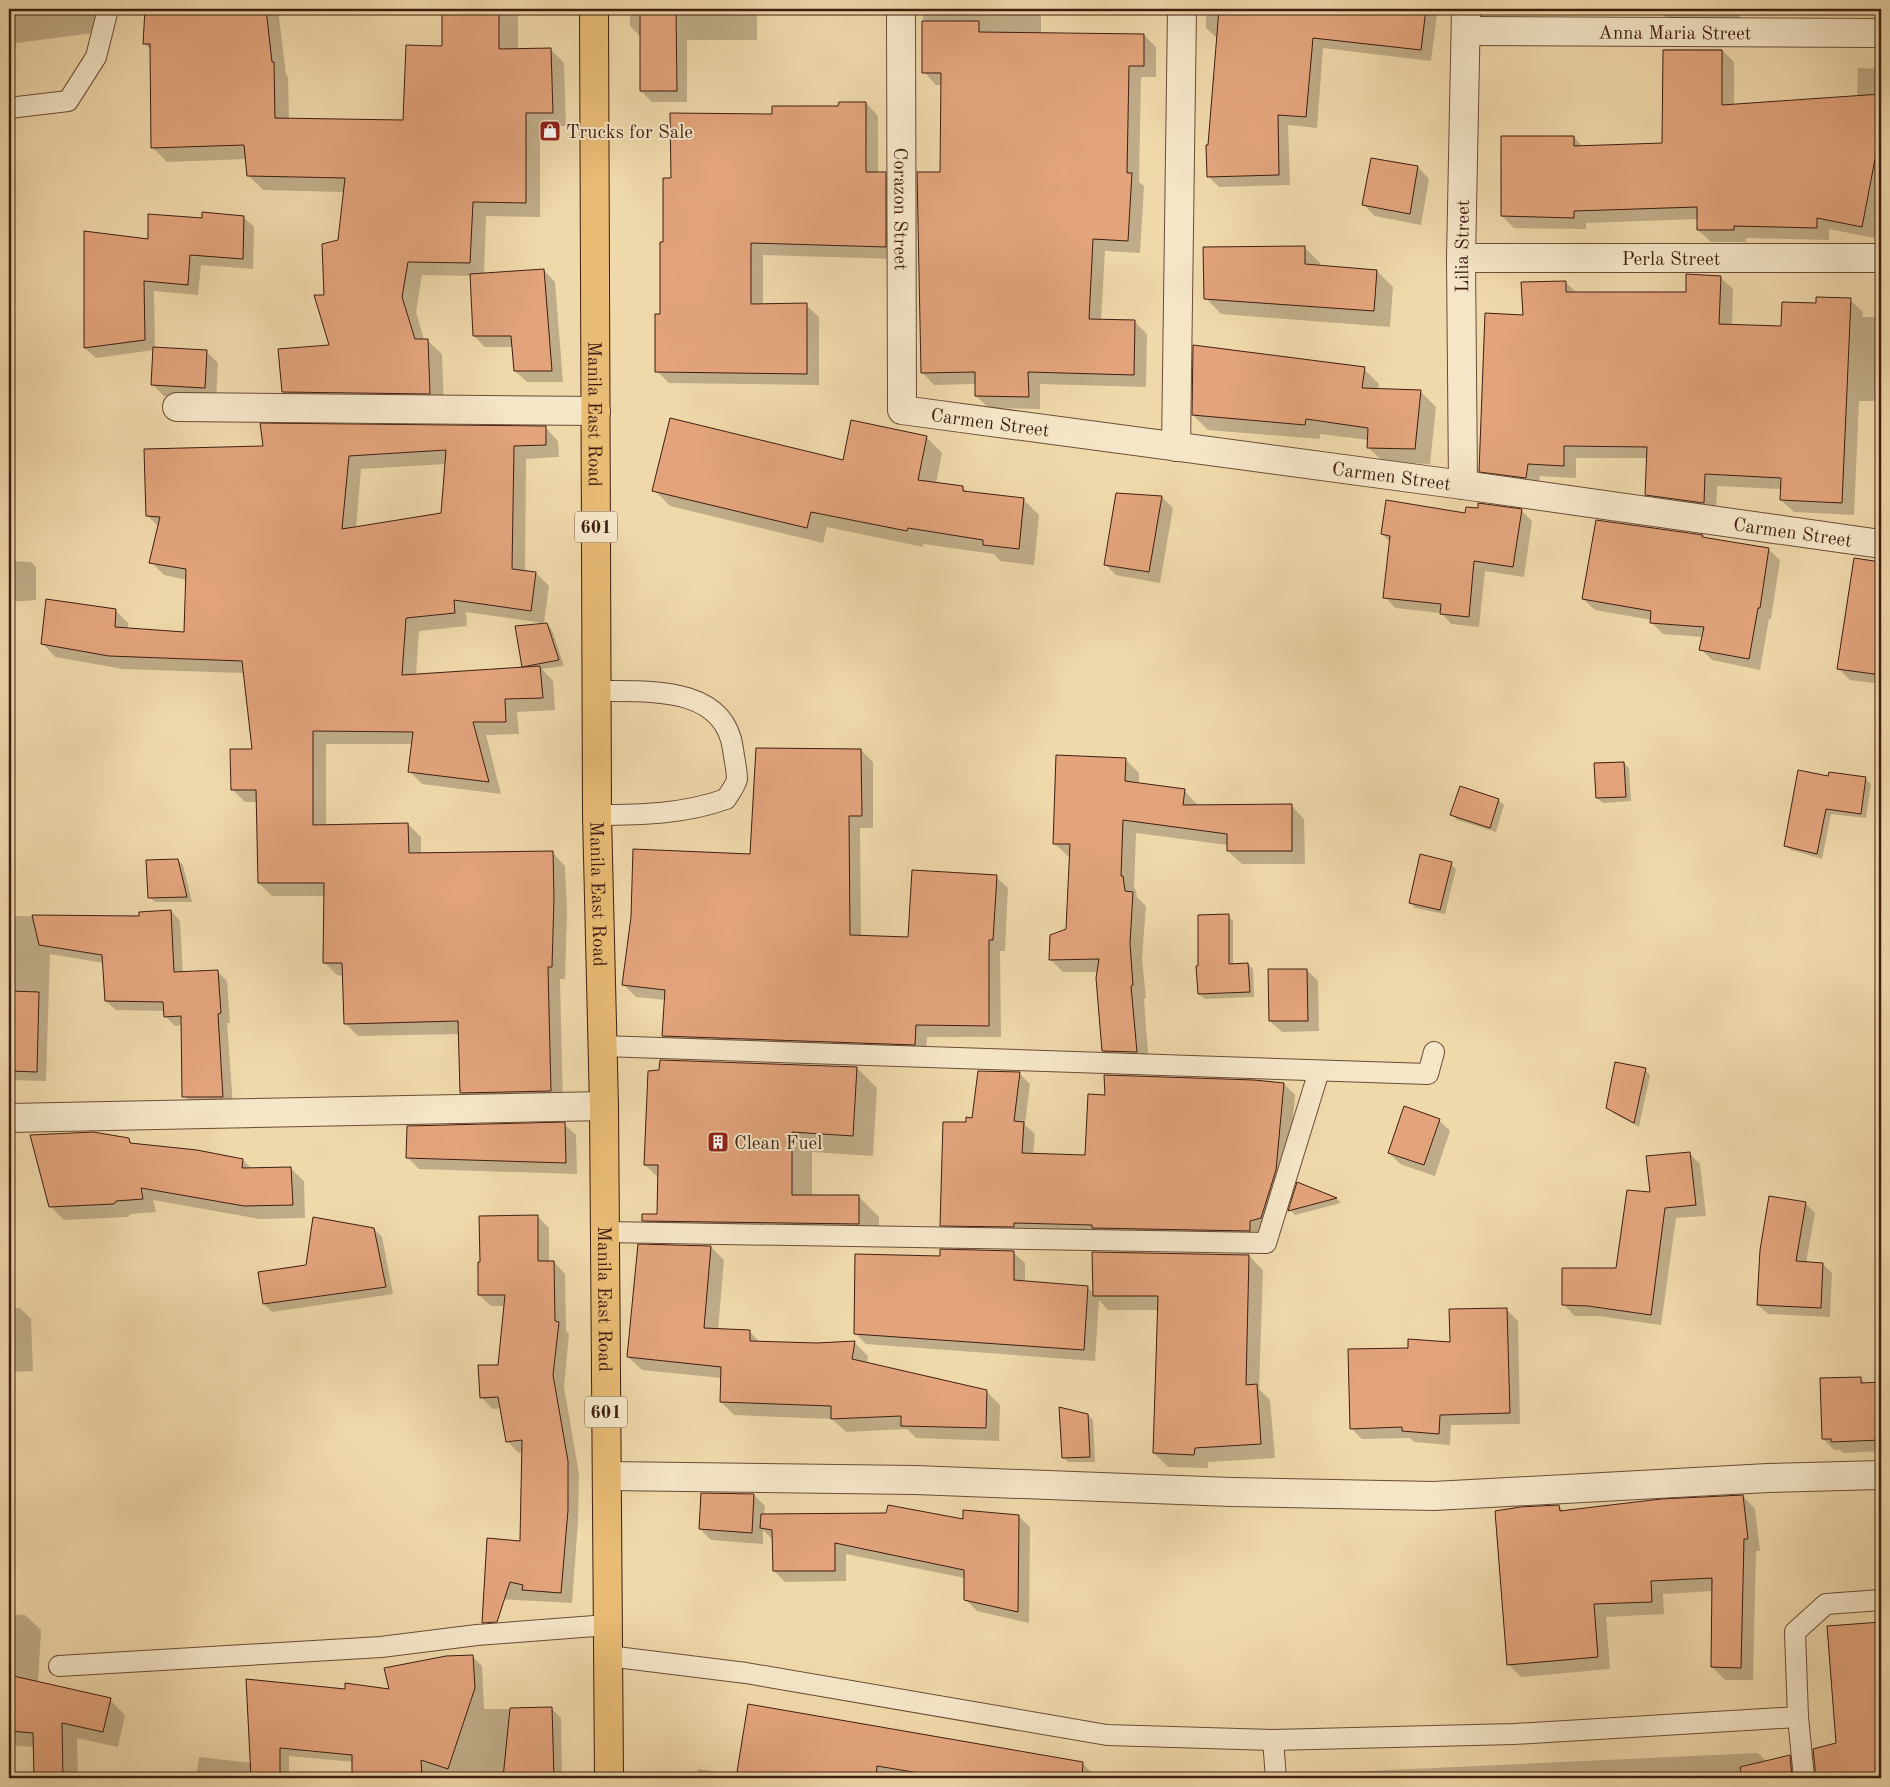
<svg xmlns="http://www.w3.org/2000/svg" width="1890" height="1787" font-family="'Old Standard TT',serif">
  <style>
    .shadow { fill: #0003; fill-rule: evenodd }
    .building { fill: #e3a47c; stroke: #3f1d10; fill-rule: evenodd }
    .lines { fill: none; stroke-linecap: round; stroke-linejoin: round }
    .service-casing { stroke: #6b4c36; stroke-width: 22 }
    .minor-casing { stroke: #6b4c36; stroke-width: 30 }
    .primary-casing { stroke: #3f1d10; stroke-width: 30 }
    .service { stroke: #f5e6c8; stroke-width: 20 }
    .minor { stroke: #f5e6c8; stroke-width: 28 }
    .primary { stroke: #e8bc75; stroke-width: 28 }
    .labels { text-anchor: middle; stroke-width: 4; stroke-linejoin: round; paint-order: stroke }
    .shield { fill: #f5e6c8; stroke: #765947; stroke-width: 1 }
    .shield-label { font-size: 18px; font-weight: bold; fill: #3f1d10 }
    .street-label { font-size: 19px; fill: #3f1d10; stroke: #f5e6c8 }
    .poi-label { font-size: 19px; fill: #3f1d10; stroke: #f5e6c8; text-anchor: start }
  </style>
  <rect width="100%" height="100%" fill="#efd8aa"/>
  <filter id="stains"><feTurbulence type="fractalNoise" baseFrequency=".004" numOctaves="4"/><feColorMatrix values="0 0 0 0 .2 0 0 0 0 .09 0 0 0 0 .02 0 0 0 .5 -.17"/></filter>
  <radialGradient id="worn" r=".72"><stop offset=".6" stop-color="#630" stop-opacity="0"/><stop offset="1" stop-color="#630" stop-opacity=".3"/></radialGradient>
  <!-- shadow -->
  <g class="shadow">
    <path d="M9,9H107L109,31L9,44Z"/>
    <path d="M147,9H278L286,75L288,77L289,120L404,122L443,47V9H518V50L550,49L564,63L566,126L540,127V217L486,216L484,274L544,270L555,282L563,382H527L515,371L513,347H485L474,336L471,276L422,275L416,312L424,340H427L442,354L444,408L297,406L283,392L331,347L326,296L339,241L345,192L263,190L248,175L247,159L167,162L152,147L151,50L145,44Z"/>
    <path d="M630,9H757V40H687V102H652L641,91V37L630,26Z"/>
    <path d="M923,9H1041V34L1144,35L1156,47V77H1141L1139,182L1144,186L1140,253L1105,251L1101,320L1135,322L1147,334L1146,387L1040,384V409L989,408L976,396V384L934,385L922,372L918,174H942V85H936L924,72Z"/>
    <path d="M1206,9H1432L1437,14L1431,61L1323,48L1317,128L1288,125L1290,185L1219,187L1208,176L1218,39L1206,28Z"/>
    <path d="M1498,9H1580V14H1504Z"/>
    <path d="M1658,9H1740V19L1678,30Z"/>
    <path d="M1664,49H1721L1734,62V105L1857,97L1858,68L1881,69V234H1875L1874,238L1829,229V240L1746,238V242H1711L1698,230V219L1586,223V229L1514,228L1502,216L1574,137L1583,147L1663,144Z"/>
    <path d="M866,103L878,116V173H885L898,186V259L763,255V305H806L819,317V385L669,383L657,371L662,315L665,244L672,180L773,115Z"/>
    <path d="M1418,167L1429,179L1421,225L1375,216L1364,205Z"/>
    <path d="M243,217L254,227L253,269L201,265L198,295L154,291L155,348L206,351L218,363L216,399L164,396L153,385L154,350L96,358L85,348L86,233L149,240L203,219Z"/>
    <path d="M1304,247L1320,263V266L1377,271L1393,287L1390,327L1221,314L1206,298Z"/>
    <path d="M1720,277L1733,289L1732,325L1782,327L1817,304L1850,300L1863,312L1862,317H1881V401H1859L1854,515L1794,512L1781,500L1782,489L1717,486L1716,515L1659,507L1647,494L1648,458H1576V478L1540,476L1538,490L1493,484L1481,471L1524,316L1565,282L1577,293H1687Z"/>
    <path d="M1364,369L1379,384L1378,390L1421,392L1436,407L1430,464L1383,462L1368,447L1369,440L1320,434V439L1208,430L1193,415Z"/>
    <path d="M545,427L558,441L559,457L526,459L525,572L536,573L549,586L544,623L466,612L467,626L419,631L416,675L526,668L524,666L547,624L552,630L564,666L542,669L553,681L555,710L517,712L519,734L486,735L501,794L422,784L409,771L412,744H326V826L408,824L421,837V854L552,852L565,866L567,912L565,979H560L563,1104L475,1106L462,1093L460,1034L358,1036L345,1023L344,976L337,975L324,962L325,896H272L259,883L257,802H245L232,789L254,750L244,673L123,669L55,657L42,643L115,610L128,623V629L185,633L187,580L164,575L151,562L159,527L147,515L264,448ZM446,464L442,514L356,528L361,469Z"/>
    <path d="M926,437L942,453L936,484L963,488L968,492L1023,499L1039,515L1034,565L1000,561L994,554L923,544V547L827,527L823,543L670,506L654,490L844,462Z"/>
    <path d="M1162,497L1173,508L1160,583L1116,575L1105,564Z"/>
    <path d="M1521,510L1532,521L1524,577L1485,571L1479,627L1451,624L1441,613L1395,608L1385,597L1390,542L1382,534L1466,514Z"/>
    <path d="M1702,536L1705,539L1768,549L1780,560L1771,619H1769L1760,670L1712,660L1701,649L1703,637L1663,634L1652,623V620L1595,610L1583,599Z"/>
    <path d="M1855,559L1881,565V684L1850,680L1838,668Z"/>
    <path d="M9,561L31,562L36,567V600L9,602Z"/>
    <path d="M861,750L873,762V828H860L861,937L909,939L996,877L1008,888L1005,951H1000L1001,1037H927L926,1056L675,1047L663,1036L666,1000L636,997L624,985L752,855Z"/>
    <path d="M1126,760L1139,773V784L1184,790L1197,804V806L1291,805L1304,819L1305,864H1242L1228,851V845L1136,833L1134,888L1136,890L1137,897L1146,906L1142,958L1146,998L1144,999L1149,1065L1116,1064L1103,1050L1098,972H1063L1050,959L1067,930L1070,857L1068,856L1054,843Z"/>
    <path d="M1624,763L1629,768L1631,801L1603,803L1597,798Z"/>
    <path d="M1829,778L1865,779L1871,784L1866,818L1831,814L1822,859L1791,850L1785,845Z"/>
    <path d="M1498,800L1504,805L1496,832L1457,820L1452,814Z"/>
    <path d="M178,860L183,865L192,902H155L149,897Z"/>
    <path d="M1451,864L1456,869L1445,914L1415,908L1410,902Z"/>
    <path d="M171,911L180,921L183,973L217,971L227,981L230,1023H227L233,1106H194L184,1096L183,1025L175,1026L165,1016V1011L116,1010L106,1001L104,963L50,954L46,1081L9,1080V916L141,917Z"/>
    <path d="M1228,916L1233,921V965L1248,964L1253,969L1254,997L1205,999L1199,994Z"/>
    <path d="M1307,970L1318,981L1319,1031L1282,1032L1270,1021Z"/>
    <path d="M857,1068L877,1088L873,1156L812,1152V1196H858L879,1217V1244L663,1241L643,1220L658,1215L659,1178L645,1165Z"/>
    <path d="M1645,1070L1650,1075L1639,1127L1613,1113L1607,1107Z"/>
    <path d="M1019,1073L1030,1084L1025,1125L1035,1134L1033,1155L1087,1157L1284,1084L1295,1095L1287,1182L1260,1241L953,1236L942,1225L967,1123L973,1119Z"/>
    <path d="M1439,1120L1450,1131L1435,1176L1400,1164L1389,1153Z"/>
    <path d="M564,1124L576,1135L577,1174L419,1169L407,1157Z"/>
    <path d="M129,1140L133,1144L243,1160L252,1169L290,1168L304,1181L305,1218L260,1219L153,1200L156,1212L130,1214L128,1217L64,1220L50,1206Z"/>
    <path d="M1689,1153L1700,1164L1706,1216L1676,1218L1661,1325L1599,1316H1575L1564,1305L1617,1269L1651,1193Z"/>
    <path d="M1880,1166H1881V1220L1876,1215Z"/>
    <path d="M1298,1184L1337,1199L1341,1203L1295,1215L1290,1210Z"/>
    <path d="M1805,1203L1815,1213L1806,1263L1823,1264L1832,1273L1830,1317L1768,1314L1758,1305Z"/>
    <path d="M537,1216L549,1228V1262H554L565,1274L566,1331L569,1334L564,1387L579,1474L578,1522L572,1603L497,1599L521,1542L523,1452L519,1453L507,1441L502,1408L492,1409L481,1397L499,1366L505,1306H491L479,1295Z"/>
    <path d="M374,1229L382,1237L393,1294L272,1312L264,1304L260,1273L307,1266Z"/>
    <path d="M639,1246L711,1247L724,1260L718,1330L749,1331L761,1343L817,1344L855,1343L868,1356L867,1364L986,1391L1000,1405L999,1441L916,1438L907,1429L846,1432L832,1419L734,1415L721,1402L722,1378L642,1370L628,1357Z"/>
    <path d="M1013,1252L1025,1263V1283L1087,1287L1094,1294L1249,1256L1263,1270L1259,1389L1270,1400L1275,1458L1208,1462V1468L1168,1467L1154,1453L1159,1310H1108L1099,1300L1095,1361L866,1344L855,1333L941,1257Z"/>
    <path d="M9,1308H20L31,1319L33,1371L9,1372Z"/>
    <path d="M1506,1309L1518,1321L1520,1424L1451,1425L1450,1445L1414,1442L1410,1438L1362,1439L1351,1428L1409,1350L1451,1344Z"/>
    <path d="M1860,1378L1866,1384L1881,1383V1451L1843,1453L1840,1450H1834L1823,1439Z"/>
    <path d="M1088,1415L1093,1420L1095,1462H1068L1063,1457Z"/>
    <path d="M754,1495L765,1506L764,1516L964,1521L1018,1516L1030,1527L1029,1623L977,1611L966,1600L965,1578L846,1554V1581L785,1582L774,1571L772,1539L763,1530V1544L711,1540L700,1529Z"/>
    <path d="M1743,1496L1755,1509L1760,1551H1756L1753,1680H1725L1712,1667L1713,1591L1663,1594L1664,1614L1606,1617L1610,1669L1521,1677L1508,1664L1558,1506L1564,1511Z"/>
    <path d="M9,1614L25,1615L41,1630L38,1683L110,1700L125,1715L118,1747L77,1738L78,1778H35V1747L9,1745Z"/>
    <path d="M1881,1623V1778H1817L1837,1744L1828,1627Z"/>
    <path d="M472,1656L482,1666L484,1709H552L561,1718L562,1778H353L354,1762L289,1756V1778H196L199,1757L252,1763L346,1690H390Z"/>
    <path d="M749,1705L1082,1763L1097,1778H696L698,1769L738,1775Z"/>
    <path d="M1758,1753L1767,1762L1789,1756L1800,1767L1802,1778H1323V1773Z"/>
  </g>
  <!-- building -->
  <g class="building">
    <path d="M145,9H266L272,62H274L275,118L403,120L406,45L442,46V11H499V49L551,48L553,113H526V203L473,202L470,263L408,262L402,297L415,339H428L430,394L282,392L278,349L329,345L314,295H324L322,244L338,240L345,178L247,176L244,145L151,148L150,44H143Z"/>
    <path d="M640,9H676L677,91H640Z"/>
    <path d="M1219,9H1426L1421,50L1313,38L1306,117L1278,115L1279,175L1207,177L1206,145H1208Z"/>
    <path d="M922,21H979V32L1144,34V66H1129L1127,173H1132L1128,241L1093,239L1089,319L1135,320L1134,375L1028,372L1029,397L975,396V372L921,373L917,172H940L941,73H922Z"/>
    <path d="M1663,50H1722V105L1881,94V128L1862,227L1817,218V228L1734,226V230H1697V207L1574,211V218L1501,216V136H1574V146L1662,143Z"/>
    <path d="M839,102H866V172H886V247L751,243V304L807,303V374L655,372V314H660V242H663V178H671L670,113L772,114V106H838Z"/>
    <path d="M1371,158L1418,166L1410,214L1362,205Z"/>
    <path d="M202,212L244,216L243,259L190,255L188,285L144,281L145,340L84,348V231L148,239V214L202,218Z"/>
    <path d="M1305,246V264L1377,270L1374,311L1204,299L1203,247Z"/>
    <path d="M544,269L552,371H514L511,336H473L470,274Z"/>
    <path d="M1686,274L1721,276L1719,324L1781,326L1782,302L1816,303V297L1851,298L1842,503L1780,500L1781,478L1705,474L1704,503L1645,495L1647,447L1564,446V466L1528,464L1526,478L1479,472L1485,313L1523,315L1521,282L1566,281V292H1686Z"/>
    <path d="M1193,345L1365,367L1362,388L1421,390L1415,449L1367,448L1368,428L1306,419L1305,425L1192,415Z"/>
    <path d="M153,347L207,350L205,388L151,385Z"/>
    <path d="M670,418L843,460L851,420L927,436L918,480L963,486V491L1024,498L1019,549L983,545V540L908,528L907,531L811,512L807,528L652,491Z"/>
    <path d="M260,423L546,426V445L514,446L512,569L536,572L531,611L454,600L455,613L406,618L402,675L540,666L543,698L505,699L506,722H473L489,782L408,772L413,732L313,731V825L408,823L409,853L553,851L554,898L552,967H548L551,1091L460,1093L458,1021L344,1024L342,963H323L324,883H258L256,790H231L230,749H252L242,661L109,656L41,644L46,599L116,609L115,627L184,632L186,569L149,563L160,517L146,516L144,449L263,446ZM446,450L441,513L342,529L349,456Z"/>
    <path d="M1116,493L1162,496L1149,572L1104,565Z"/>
    <path d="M1386,500L1465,513L1466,507L1478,508V503L1522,509L1513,567L1474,561L1469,617L1440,614L1441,604L1383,598L1390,536L1381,534Z"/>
    <path d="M1596,520L1703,535L1702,537L1769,548L1760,608H1758L1749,659L1699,650L1704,627L1650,623L1651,611L1582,599Z"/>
    <path d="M1854,558L1881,562V675L1837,669Z"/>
    <path d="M547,623L559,660L522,667L515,626Z"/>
    <path d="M756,748L861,749L862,816H849L850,935L908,937L912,870L997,875L993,940H989V1026L916,1025L915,1045L662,1036L665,990L622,985L631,917L633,849L750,854Z"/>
    <path d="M1056,755L1126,758L1125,781L1185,789L1183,805L1292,804V851H1227V834L1123,820L1121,876H1123L1125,891L1133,892L1130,944L1133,985L1131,986L1137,1052L1102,1051L1096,978L1099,959L1049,960L1050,935L1066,929L1070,844H1053Z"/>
    <path d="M1624,762L1626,797L1596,798L1594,763Z"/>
    <path d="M1798,770L1828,776L1829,772L1866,777L1861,814L1826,809L1817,854L1784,846Z"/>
    <path d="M1460,786L1499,799L1490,828L1450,815Z"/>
    <path d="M1420,854L1452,862L1440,910L1409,903Z"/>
    <path d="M178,859L187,897L148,898L146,860Z"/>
    <path d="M171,910L174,972L218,970L221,1013L218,1014L223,1097H182L181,1016L164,1017L163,1002L105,1001L102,955L39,945L32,915L139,916V912Z"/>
    <path d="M1229,914V964L1248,963L1250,992L1198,994L1196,966H1198V915Z"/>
    <path d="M1268,969H1307L1308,1021H1269Z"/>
    <path d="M9,991L39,992L37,1072L9,1071Z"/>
    <path d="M660,1060L857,1067L853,1136L792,1132V1195H859V1224L642,1221V1214H657L658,1165H644L648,1071L659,1070Z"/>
    <path d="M1615,1062L1646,1068L1634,1123L1606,1108Z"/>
    <path d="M978,1071L1020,1072L1014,1121L1024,1122L1022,1153L1085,1155L1088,1094L1105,1095L1104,1075L1254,1080L1284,1083L1276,1170L1261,1218L1250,1221V1231L1092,1228V1225L1014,1223V1227L940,1226L943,1122H966V1117L972,1118Z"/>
    <path d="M1404,1106L1440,1119L1424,1165L1388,1153Z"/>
    <path d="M565,1122L566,1163L406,1158L407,1126Z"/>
    <path d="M93,1132L129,1138L130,1143L197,1150L243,1159L242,1168L291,1167L293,1205L244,1206L141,1188L143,1199L116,1201L114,1204L49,1207L30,1135Z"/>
    <path d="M1690,1152L1696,1205L1665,1208L1651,1315L1588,1306L1562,1305V1268H1616L1627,1190L1650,1192L1646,1156Z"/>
    <path d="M1297,1182L1337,1198L1288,1211Z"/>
    <path d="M1769,1196L1806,1202L1796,1261L1823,1263L1821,1308L1757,1305L1760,1250Z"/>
    <path d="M538,1215V1261H554L555,1321L559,1322L553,1375L568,1461V1510L561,1593L522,1590L523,1585L510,1582L497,1622L482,1623L487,1538L520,1541L522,1440L506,1442L498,1397L480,1398L478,1365H498L505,1295H478V1262H480L479,1216Z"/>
    <path d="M313,1217L374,1228L386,1287L263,1304L258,1272L306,1265Z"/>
    <path d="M638,1244L711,1246L704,1328L750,1330V1341L817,1343L855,1341L852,1359L987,1390L986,1428L901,1426V1416L831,1419V1406L720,1402L721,1367L627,1357Z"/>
    <path d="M940,1249L1014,1251V1280L1088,1286L1084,1350L854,1334L855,1254L940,1256Z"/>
    <path d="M1092,1252L1249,1255L1246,1385L1257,1384L1261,1444L1195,1448L1194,1455L1153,1453L1158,1296H1093Z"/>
    <path d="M1507,1308L1510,1413L1440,1415L1439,1434L1402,1431V1427L1350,1429L1348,1349L1408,1348V1339L1450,1342L1449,1309Z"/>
    <path d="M1861,1377V1383L1881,1382V1440L1831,1442V1439H1822L1820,1378Z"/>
    <path d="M1059,1407L1088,1414L1090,1457L1062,1458Z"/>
    <path d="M701,1493L754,1494L752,1533L699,1529Z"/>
    <path d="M1743,1495L1748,1539H1744L1741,1668L1711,1667L1712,1578L1651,1581L1652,1602L1594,1604L1598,1657L1507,1665L1495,1511L1520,1507L1559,1505L1560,1511L1661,1499Z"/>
    <path d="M888,1505L963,1519V1510L1019,1515L1018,1612L964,1600V1570L835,1543V1571H773L772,1530L760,1528L761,1514L886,1513Z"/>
    <path d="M1881,1622V1778H1816L1813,1749L1836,1743L1827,1626Z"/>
    <path d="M473,1655L475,1688L448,1769L421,1760L422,1778H352V1755L280,1748V1778H251L246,1679L345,1689V1683L389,1689L384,1668L446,1656Z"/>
    <path d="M9,1675L111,1698L103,1732L62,1723L63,1778H34L33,1733L9,1731Z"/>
    <path d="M748,1704L1083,1762L1082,1778H949L877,1766L876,1778H736Z"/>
    <path d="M552,1707L554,1778H503L510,1708Z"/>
    <path d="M1790,1755L1792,1778H1742L1740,1767Z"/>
  </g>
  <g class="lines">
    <!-- service casing -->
    <g class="service-casing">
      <g id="service">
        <path d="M9,108L68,101L96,57L108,9"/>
        <path d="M596,691C645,692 724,684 733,749C734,758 737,770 737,779C736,785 729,794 726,799C684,814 641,815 597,815"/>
        <path d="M602,1046L1428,1074L1434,1052"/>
        <path d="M605,1232L1266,1243L1319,1071"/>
        <path d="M608,1656L746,1673L1107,1735L1273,1740L1514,1734L1798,1717"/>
        <path d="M59,1666L381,1647L477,1635L608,1625"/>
        <path d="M1273,1740L1276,1778"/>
        <path d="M1804,1778L1798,1717L1795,1632L1826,1604L1881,1600"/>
      </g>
    </g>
    <!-- minor casing -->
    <g class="minor-casing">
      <g id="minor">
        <path id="s1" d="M901,9L902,410L1463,485L1881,544"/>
        <path id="s2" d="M1467,31L1881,33"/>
        <path id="s3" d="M1461,258H1881"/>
        <path d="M177,407L596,411"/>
        <path d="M1176,447L1182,9"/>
        <path id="s4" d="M1463,485L1461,258L1466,9"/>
        <path d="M9,1118L604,1106"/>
        <path d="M607,1476L915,1480L1231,1492L1434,1496L1768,1478L1881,1475"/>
      </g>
    </g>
    <!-- primary casing -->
    <g class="primary-casing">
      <g id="primary">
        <path id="s5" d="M594,9L597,815L604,1106L609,1778"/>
      </g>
    </g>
    <!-- service -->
    <use href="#service" class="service"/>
    <!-- minor -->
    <use href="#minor" class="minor"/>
    <!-- primary -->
    <use href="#primary" class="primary"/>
  </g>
  <!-- icons -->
  <defs>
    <g id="shop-square" transform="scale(1.125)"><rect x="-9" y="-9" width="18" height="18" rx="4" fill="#8f2418" stroke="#f5e6c8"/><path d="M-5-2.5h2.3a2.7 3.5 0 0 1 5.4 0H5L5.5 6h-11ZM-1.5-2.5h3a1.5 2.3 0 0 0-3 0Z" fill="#fff"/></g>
    <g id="building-square" transform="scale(1.125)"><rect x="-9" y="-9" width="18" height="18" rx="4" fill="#8f2418" stroke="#f5e6c8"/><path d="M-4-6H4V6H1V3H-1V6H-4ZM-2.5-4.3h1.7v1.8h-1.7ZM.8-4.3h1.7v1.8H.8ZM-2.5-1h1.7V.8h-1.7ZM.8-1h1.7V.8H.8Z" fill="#fff"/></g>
  </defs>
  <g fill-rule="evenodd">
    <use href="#shop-square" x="550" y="131"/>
    <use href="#building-square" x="718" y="1142"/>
  </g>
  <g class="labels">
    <!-- shield labels -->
    <g class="shield">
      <rect x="575" y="511.5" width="42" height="31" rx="4"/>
      <rect x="585" y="1396.5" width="42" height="31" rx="4"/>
    </g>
    <g class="shield-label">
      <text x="596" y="533">601</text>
      <text x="606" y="1418">601</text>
    </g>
    <!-- street labels -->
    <g class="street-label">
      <text dy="7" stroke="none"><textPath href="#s2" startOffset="208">Anna Maria Street</textPath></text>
      <text dy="7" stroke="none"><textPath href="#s1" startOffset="200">Corazon Street</textPath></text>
      <text dy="7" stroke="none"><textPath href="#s4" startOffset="239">Lilia Street</textPath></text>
      <text dy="7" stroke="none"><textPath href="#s3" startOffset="210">Perla Street</textPath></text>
      <text dy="7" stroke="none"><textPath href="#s5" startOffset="405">Manila East Road</textPath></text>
      <text dy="7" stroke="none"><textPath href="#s1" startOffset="490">Carmen Street</textPath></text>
      <text dy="7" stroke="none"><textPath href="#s1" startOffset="895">Carmen Street</textPath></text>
      <text dy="7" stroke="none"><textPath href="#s1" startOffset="1300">Carmen Street</textPath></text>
      <text dy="7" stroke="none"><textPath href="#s5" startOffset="885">Manila East Road</textPath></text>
      <text dy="7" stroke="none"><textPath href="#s5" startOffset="1290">Manila East Road</textPath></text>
    </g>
    <!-- poi labels -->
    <g class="poi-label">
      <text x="566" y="138">Trucks for Sale</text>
      <text x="734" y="1149">Clean Fuel</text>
    </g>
  </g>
  <!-- margin -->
  <rect width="1890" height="1787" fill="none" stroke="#efd8aa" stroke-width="30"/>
  <rect x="10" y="10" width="1870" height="1767" fill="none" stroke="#3f1d10" stroke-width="2.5"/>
  <rect x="15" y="15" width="1860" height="1757" fill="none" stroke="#3f1d10"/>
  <rect width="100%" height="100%" filter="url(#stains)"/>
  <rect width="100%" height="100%" fill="url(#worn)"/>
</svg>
